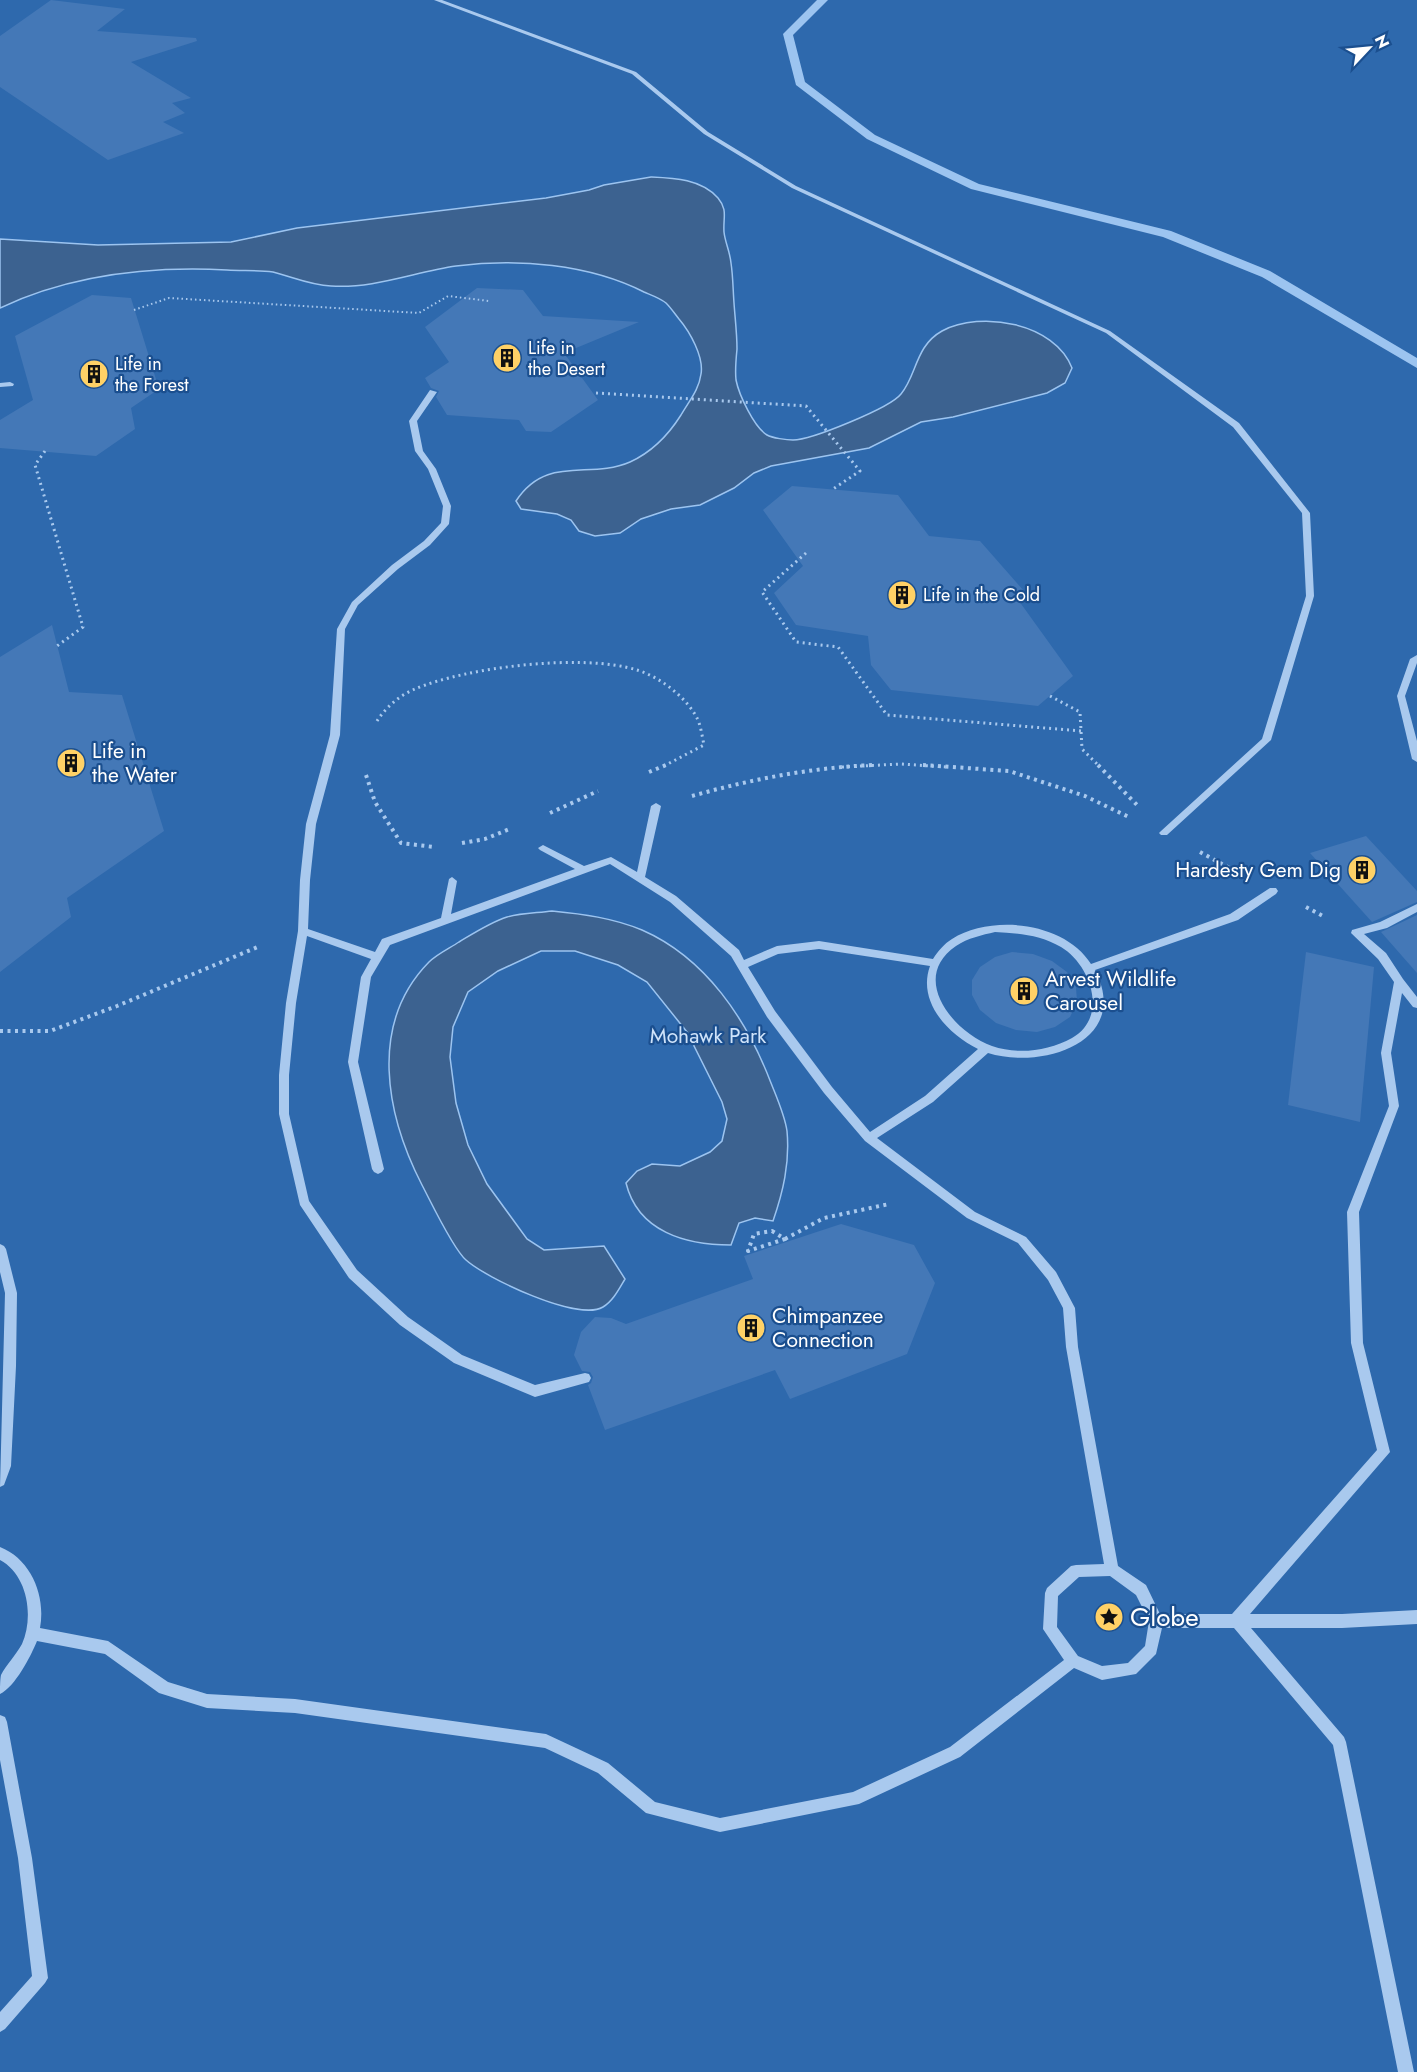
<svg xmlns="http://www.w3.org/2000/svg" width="1417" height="2072" font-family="Jost,sans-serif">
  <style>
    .green { fill: #2e69ad }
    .water { fill: #3c6290; stroke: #9cc4f0; stroke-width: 1.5 }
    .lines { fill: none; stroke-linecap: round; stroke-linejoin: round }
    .stream { fill: #9cc4f0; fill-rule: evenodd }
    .building { fill: #4478b7 }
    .path-far2 { stroke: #a9c9ee; stroke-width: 2; stroke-dasharray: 1.5 3; stroke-linecap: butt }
    .path-far1 { stroke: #a9c9ee; stroke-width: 3; stroke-dasharray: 2 4; stroke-linecap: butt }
    .path { stroke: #a9c9ee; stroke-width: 4; stroke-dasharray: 3 4.5; stroke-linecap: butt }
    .minor { fill: #a9c9ee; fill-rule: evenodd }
    .labels { text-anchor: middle; stroke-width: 4.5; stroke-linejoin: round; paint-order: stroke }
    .far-poi-label { font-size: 18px; fill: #fff; stroke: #1b4f8f; text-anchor: start }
    .poi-label { font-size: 21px; fill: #fff; stroke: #1b4f8f; text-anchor: start }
    .park-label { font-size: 21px; fill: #cfe3fa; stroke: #1b4f8f }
    .near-poi-label { font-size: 26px; fill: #fff; stroke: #1b4f8f; text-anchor: start }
  </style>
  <rect width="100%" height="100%" fill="#1b4f8f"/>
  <!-- green -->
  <rect class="green" x="0" y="0" width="1417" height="2072"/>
  <!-- water -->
  <g class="water">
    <path d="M651,177C674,178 701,179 718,198C728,210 723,217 724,232C725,242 730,252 731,263C733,276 733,290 734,303C735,318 737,333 737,349C736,359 735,371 736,380C739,395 754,427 767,435C772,438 787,440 793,440C811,440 890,408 901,394C917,375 915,346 942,331C981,310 1055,323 1072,368L1065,383L1047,393L953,417L921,422L869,448L771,466L754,473L734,488L700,505L671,509L641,519L620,533L595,536L579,531L571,520L557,514L521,509L516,501C547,454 589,480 630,462C652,452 669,434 681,415C689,401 699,390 701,374C704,357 690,332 679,319C675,314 671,308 666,303C660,298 651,295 644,292C589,264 517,258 456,266C415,272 373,289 331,286C310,285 293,277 273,272C258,270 242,271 227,270C151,266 70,275 0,308V239L98,245L231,242L297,228L546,198L589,190L604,185Z"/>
    <path d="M552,911C583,914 613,918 642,930C706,958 747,1020 771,1083C777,1098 785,1116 787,1131C790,1163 783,1192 773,1221L755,1218L739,1223L731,1245C686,1245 638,1232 626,1183L637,1171L652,1164L680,1166L710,1152L722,1141L727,1119L722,1102L687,1032L647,982L618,965L575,951H541L498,971L468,992L453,1027L450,1057L456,1103L468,1145L487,1184L527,1239L544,1250L604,1246L625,1279C619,1289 613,1301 603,1307C578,1322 486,1278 466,1260C453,1249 431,1202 422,1185C386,1115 368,1024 429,962C437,954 450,948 459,942C474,933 491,922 507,917C521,913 538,913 552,911Z"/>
  </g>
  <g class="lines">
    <!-- stream -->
    <path class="stream" d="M817,0H828L793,35L805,82L875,135L979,184L1171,231L1270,271L1417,358V368L1262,277L1163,237L971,189L867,139L796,85L783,34Z"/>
  </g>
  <!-- building -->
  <g class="building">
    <path d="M51,0L125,9L97,31L196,38L197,41L131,62L191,98L172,103L185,113L163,122L184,133L108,160L0,87V36Z"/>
    <path d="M477,288L523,290L543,316L639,322L564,353L598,400L551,432L526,431L519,420L447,415L436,397L439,391L431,388L425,378L449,362L425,327Z"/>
    <path d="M92,295L131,298L159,389L131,408L135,429L96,456L0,448V420L33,400L15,336Z"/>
    <path d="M792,486L898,495L929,536L980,541L1030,598L1019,601L1073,676L1038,706L891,690L871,665L868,636L796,625L774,593L803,566L763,510Z"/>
    <path d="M52,625L69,692L122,695L164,831L67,898L71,917L0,972V657Z"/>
    <path d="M1366,836L1417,891V902L1372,922L1310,853Z"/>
    <path d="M1417,915V973L1381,932Z"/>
    <path d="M1012,952L1033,954L1052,961L1067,972L1076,987L1077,1002L1070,1017L1055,1027L1037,1032L1016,1030L996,1023L980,1010L972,995V980L980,967L995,957Z"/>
    <path d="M1306,952L1374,967L1360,1122L1288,1105Z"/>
    <path d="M841,1224L914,1245L935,1283L907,1354L790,1399L775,1370L605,1430L588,1385L591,1383L593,1377L590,1372L582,1371L574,1355L581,1332L595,1317L611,1318L626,1324L753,1279L744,1256Z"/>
  </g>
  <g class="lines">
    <!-- path-far2 -->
    <path class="path-far2" d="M134,310L169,298L419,313L448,296L489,301"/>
    <!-- path-far1 -->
    <g class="path-far1">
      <path d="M596,393L806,406L860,471L833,489"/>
      <path d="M45,451L35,465L83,627L57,646"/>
      <path d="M806,553L762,592L796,642L838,647L887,715L1081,731"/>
      <path d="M1050,696L1080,712L1082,749L1100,767"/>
      <path d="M377,721C386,707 400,695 415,689C467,667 583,653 637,670C660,677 686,697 697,718C701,726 702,736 704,745L662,767"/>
      <path d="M842,767L901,764L946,767"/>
    </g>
    <!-- path -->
    <g class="path">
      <path d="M923,765L1009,771L1085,796L1131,818"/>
      <path d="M1098,765L1138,806"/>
      <path d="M649,772L666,765"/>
      <path d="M366,775L375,802L401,843L434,847"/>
      <path d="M692,796C752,779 810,768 872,765"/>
      <path d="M550,813L598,791"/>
      <path d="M462,843L485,839L512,828"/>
      <path d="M1200,852L1233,870"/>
      <path d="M1306,907L1323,916"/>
      <path d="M0,1031H50L117,1006L260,946"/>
      <path d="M772,1231L785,1239L748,1251L754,1234Z"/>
      <path d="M785,1239L824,1218L889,1204"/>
    </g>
    <!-- minor -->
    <g class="minor">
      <path d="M434,0H442L636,72L708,132L796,186L1110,331L1239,423L1310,513L1314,596L1271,740L1167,835H1161L1159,833L1161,831L1262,739L1306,596L1302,513L1233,427L1106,333L792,188L704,134L632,74Z"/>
      <path d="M10,382L14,384L13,386L0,387V383Z"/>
      <path d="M430,390L437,392L417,421L423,451L436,469L451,506L449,524L430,545L398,569L358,605L345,629L340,735L316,824L310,880L308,929L375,952L382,939L441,918L449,879L452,877L457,881L451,914L575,869L540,850L538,848L543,845L584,866L611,857L637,872L651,806L656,803L661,806L645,877L676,896L739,950L744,960L777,946L819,941L933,959C938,951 944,944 952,939C992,914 1065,922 1091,964L1230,914L1270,888H1276L1278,891L1276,894L1238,920L1095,970C1132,1042 1042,1070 988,1053L933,1102L877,1138L975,1212L1026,1237L1056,1272L1075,1308L1078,1347L1118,1566L1146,1585L1160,1614H1232L1377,1450L1351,1343L1347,1212L1389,1106L1381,1053L1394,982L1378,959L1351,933L1352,930L1380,922L1417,904V912L1387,928L1364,934L1386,953L1403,979L1417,997V1008L1413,1007L1402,993L1391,1053L1399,1106L1359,1212L1363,1343L1390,1452L1250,1614H1342L1417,1610V1624L1342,1628H1251L1344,1737L1346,1742L1414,2072H1398L1333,1745L1234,1628H1162L1156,1654L1136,1674L1102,1680L1074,1668L960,1757L859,1804L720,1832L646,1813L598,1773L545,1748L295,1713L207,1708L159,1693L105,1654L37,1641C31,1656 15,1687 0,1694C0,1688 0,1680 1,1675C6,1665 16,1655 22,1644C34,1617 28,1575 0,1560V1547C31,1559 46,1596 40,1628L108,1641L168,1682L207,1694L295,1699L546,1734L608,1763L655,1802L720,1818L853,1792L950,1747L1064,1660L1043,1629L1045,1593L1047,1588L1071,1566L1076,1565L1104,1564L1066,1347L1063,1308L1048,1280L1018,1243L967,1218L865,1141L824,1093L767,1017L731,956L670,902L610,864L390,945L371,977L358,1062L384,1169L382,1172L378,1174L374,1172L372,1169L348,1062L361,977L371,959L307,936L296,1003L289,1075V1114L309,1201L357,1270L408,1317L462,1355L535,1385L585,1373L589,1374L591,1378L589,1382L535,1397L454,1363L400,1325L349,1278L300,1205L279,1114V1075L286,1003L298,931L300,880L306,824L330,735L337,629L352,602L392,565L424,541L441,523L443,506L428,469L415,451L409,421ZM995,932C1018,933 1041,935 1061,947C1091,965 1109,1017 1072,1038C1048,1051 1018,1055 992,1046C953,1032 909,978 956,946C968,938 982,935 995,932ZM819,949L930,966C917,1002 948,1034 978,1049L925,1096L870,1132L832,1087L775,1011L748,967L778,954ZM1110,1576L1136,1595L1149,1621L1145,1646L1128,1663L1102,1666L1078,1656L1057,1627L1058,1596L1079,1577Z"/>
      <path d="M1417,655V663L1405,696L1417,741V762L1412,759L1397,696L1410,659Z"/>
      <path d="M0,1244L4,1246L6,1249L17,1293L16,1366L11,1466L4,1485L0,1487L5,1293L0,1272Z"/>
      <path d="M0,1715L5,1717L7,1722L32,1858L48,1978L45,1983L5,2029L0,2032V2012L32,1976L18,1858L0,1760Z"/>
    </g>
  </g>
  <!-- icons -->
  <defs>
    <g id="building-disc" transform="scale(1.5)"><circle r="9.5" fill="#ffd166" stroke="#1b4f8f"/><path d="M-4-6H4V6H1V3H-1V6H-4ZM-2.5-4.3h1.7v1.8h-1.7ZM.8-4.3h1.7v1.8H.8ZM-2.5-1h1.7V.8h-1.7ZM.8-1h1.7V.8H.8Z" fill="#111"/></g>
    <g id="sight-disc" transform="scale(1.5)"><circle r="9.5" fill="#ffd166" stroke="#1b4f8f"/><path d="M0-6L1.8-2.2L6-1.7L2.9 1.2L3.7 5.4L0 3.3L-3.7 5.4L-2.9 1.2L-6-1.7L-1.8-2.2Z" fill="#111"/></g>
  </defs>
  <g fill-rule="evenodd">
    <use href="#building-disc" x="507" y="358"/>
    <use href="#building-disc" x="94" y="374"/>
    <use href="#building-disc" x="902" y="595"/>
    <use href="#building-disc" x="71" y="763"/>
    <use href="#building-disc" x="1362" y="870"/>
    <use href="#building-disc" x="1024" y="991"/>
    <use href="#building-disc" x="751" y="1328"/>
    <use href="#sight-disc" x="1109" y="1617"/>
  </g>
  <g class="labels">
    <!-- far-poi labels -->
    <g class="far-poi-label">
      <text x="528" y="354">Life in<tspan x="528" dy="21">the Desert</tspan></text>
      <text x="115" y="370">Life in<tspan x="115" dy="21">the Forest</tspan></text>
      <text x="923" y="601">Life in the Cold</text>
    </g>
    <!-- poi labels -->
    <g class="poi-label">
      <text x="92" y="758">Life in<tspan x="92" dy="24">the Water</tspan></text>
      <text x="1341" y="877" text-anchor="end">Hardesty Gem Dig</text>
      <text x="1045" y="986">Arvest Wildlife<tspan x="1045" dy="24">Carousel</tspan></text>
      <text x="772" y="1323">Chimpanzee<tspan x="772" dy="24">Connection</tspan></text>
    </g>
    <!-- park labels -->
    <g class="park-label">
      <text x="708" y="1043">Mohawk Park</text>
    </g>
    <!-- near-poi labels -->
    <g class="near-poi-label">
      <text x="1130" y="1626">Globe</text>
    </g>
  </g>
  <!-- north arrow -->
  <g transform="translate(1369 48) rotate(64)" stroke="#1b4f8f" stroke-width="4.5" paint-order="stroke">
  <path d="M0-4.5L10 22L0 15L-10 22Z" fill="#ffffff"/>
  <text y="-9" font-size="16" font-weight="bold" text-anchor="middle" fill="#ffffff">N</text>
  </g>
</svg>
